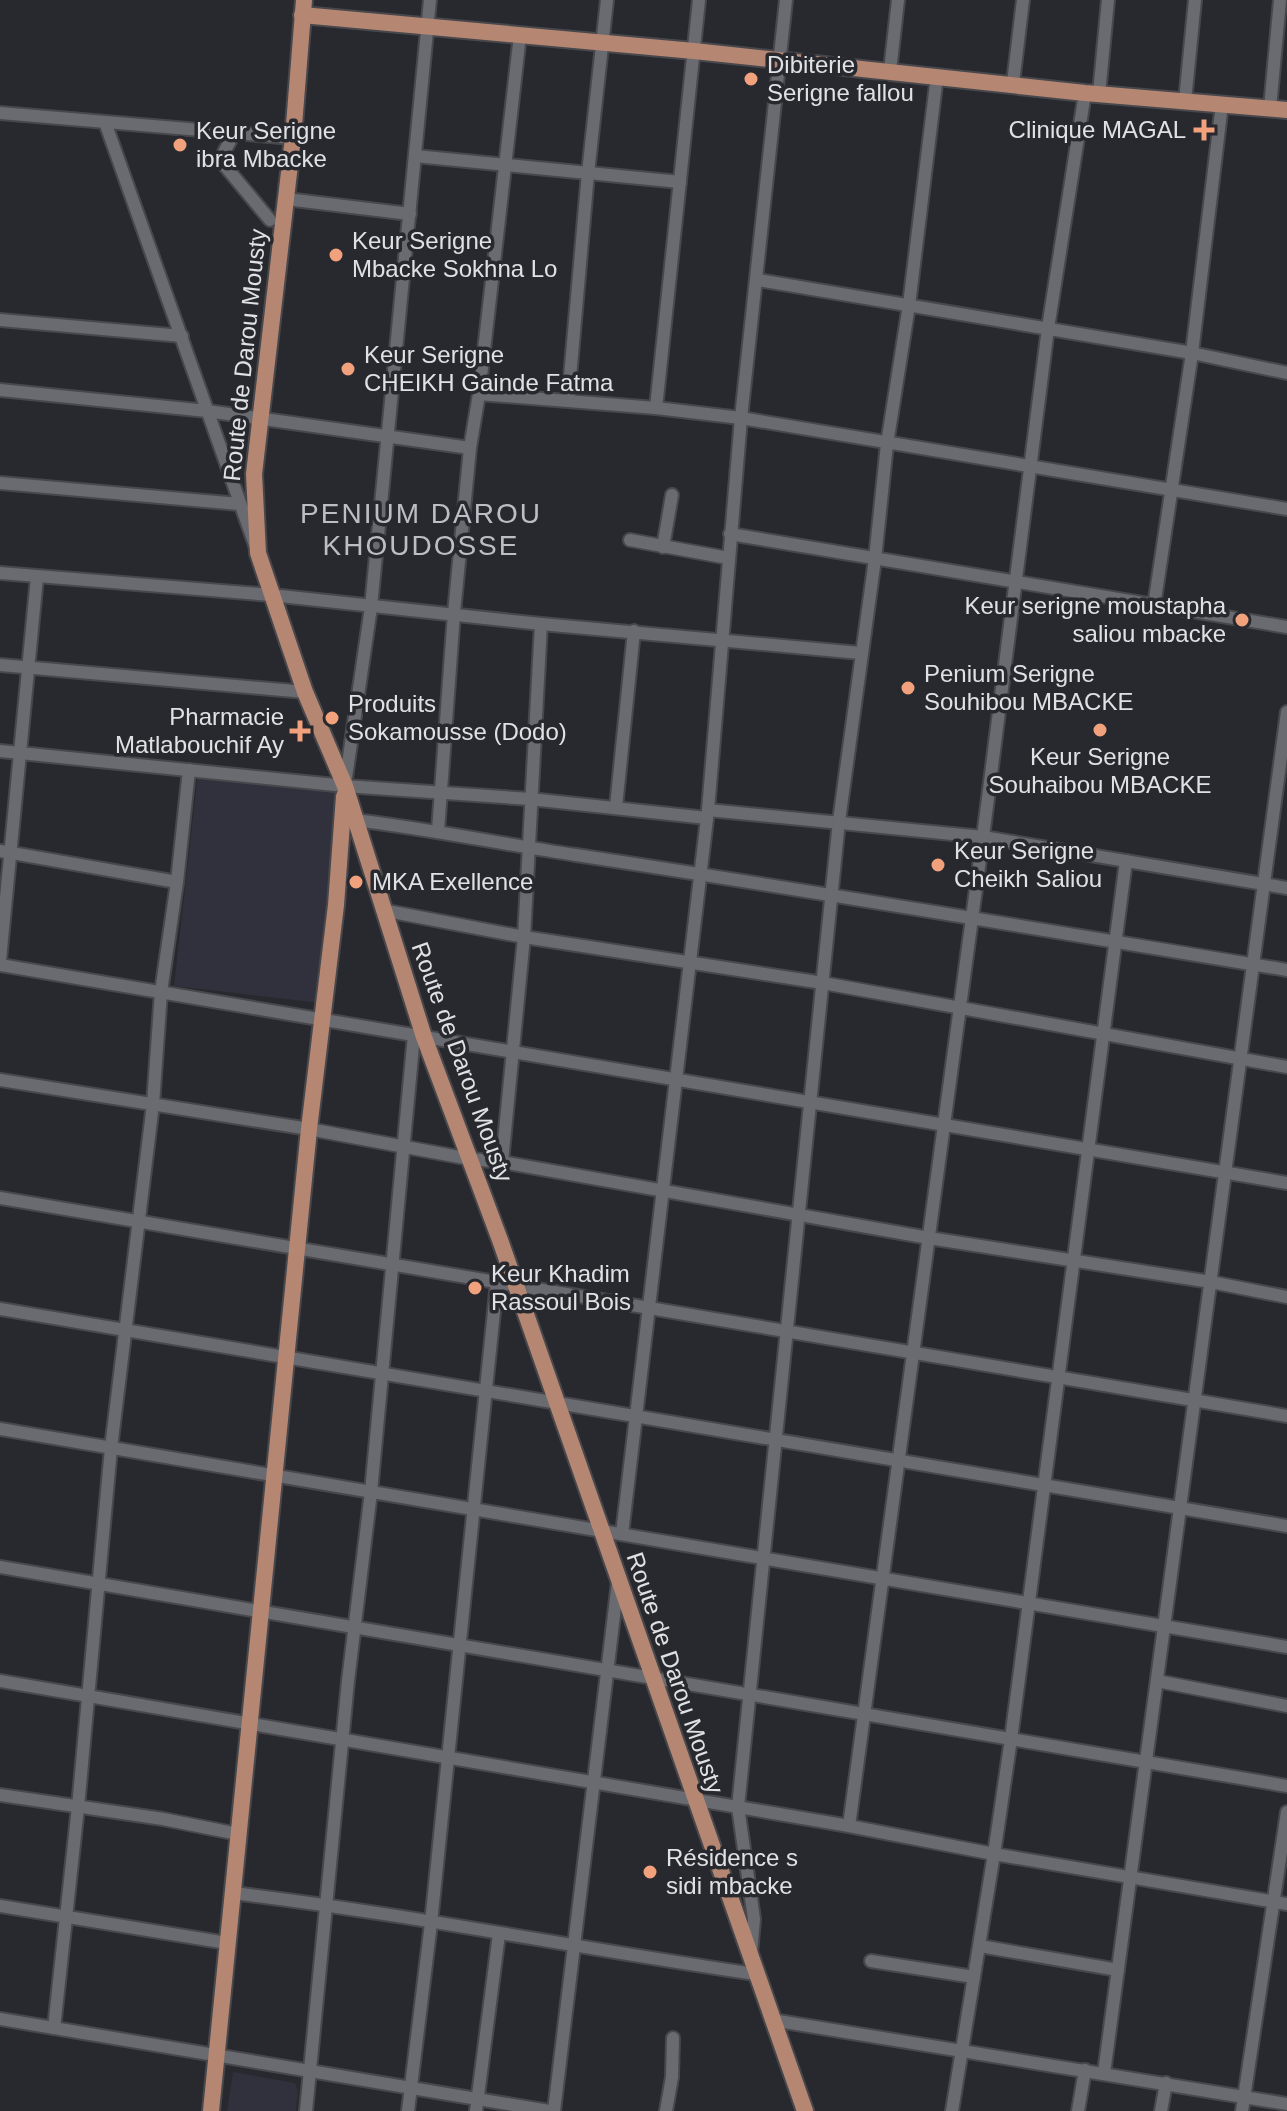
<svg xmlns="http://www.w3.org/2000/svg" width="1287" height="2111" font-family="Arial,sans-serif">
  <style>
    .built { fill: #30313c }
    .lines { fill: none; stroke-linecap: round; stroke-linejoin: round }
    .minor-casing { stroke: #47474c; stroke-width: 16 }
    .major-casing { stroke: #47474c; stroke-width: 20 }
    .minor { stroke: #6a6b71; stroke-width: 12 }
    .major { stroke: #b58773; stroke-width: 16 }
    .poi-dot { fill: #f1a17c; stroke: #28292e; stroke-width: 3 }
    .labels { text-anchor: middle; stroke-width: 7; stroke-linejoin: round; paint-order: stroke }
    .poi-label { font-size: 24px; fill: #e0e1e4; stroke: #28292e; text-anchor: start }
    .street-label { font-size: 24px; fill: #e0e1e4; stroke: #28292e }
    .quarter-label { font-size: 28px; letter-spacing: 2px; fill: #bdbec5; stroke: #28292e }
  </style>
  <rect width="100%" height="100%" fill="#28292e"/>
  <!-- built -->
  <g class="built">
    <path d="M198,773L344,790L320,1003L174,986Z"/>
    <path d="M233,2072L295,2083L298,2090L296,2111H227Z"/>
  </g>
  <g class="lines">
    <!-- minor casing -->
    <g class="minor-casing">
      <g id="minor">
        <path d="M890,71L898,0"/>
        <path d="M1013,83L1023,0"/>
        <path d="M1099,94L1108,0"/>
        <path d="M1185,101L1195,0"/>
        <path d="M1270,108L1280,0"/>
        <path d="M0,113L293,138"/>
        <path d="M105,122L255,545"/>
        <path d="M231,133L230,141L220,160L270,220"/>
        <path d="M415,156L680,182"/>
        <path d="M286,199L410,214"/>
        <path d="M758,280L1192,353L1287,373"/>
        <path d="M0,320L182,336"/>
        <path d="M0,390L207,411L470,448"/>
        <path d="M479,394L656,408L741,418L1287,509"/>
        <path d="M568,400L588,173L607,0"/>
        <path d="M656,408L699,0"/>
        <path d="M0,483L239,504"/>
        <path d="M730,534L1287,627"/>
        <path d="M630,540L728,558"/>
        <path d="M663,547L672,495"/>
        <path d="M0,573L271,595L541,624L860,653"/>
        <path d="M1154,606L1192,353L1222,104"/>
        <path d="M0,665L305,692"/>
        <path d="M0,751L345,786L530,799L707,818"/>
        <path d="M345,784L371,607L430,0"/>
        <path d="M616,807L634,631"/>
        <path d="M708,810L983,837L1287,888"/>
        <path d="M355,820C429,829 502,844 576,855C813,891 1050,931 1287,970"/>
        <path d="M438,831L454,613L470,448L479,394L520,35"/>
        <path d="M0,851L177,882"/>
        <path d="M382,910L524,937L823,983L1287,1067"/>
        <path d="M0,960L37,577"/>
        <path d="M0,965L1287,1183"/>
        <path d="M0,1080L309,1129L470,1159L502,1162L929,1238L1211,1282L1287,1297"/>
        <path d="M502,1162L524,937L541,624"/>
        <path d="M0,1198L1287,1416"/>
        <path d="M0,1309L1287,1526"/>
        <path d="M0,1429L1287,1647"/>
        <path d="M622,1534L708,810L741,418L786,0"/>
        <path d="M0,1567L1287,1786"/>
        <path d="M0,1681L849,1826L994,1854L1287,1904"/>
        <path d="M1157,1681L1287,1706"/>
        <path d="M0,1795L163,1819L238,1834"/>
        <path d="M849,1826L983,837L1048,328L1085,93"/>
        <path d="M233,1893C408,1914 581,1949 755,1974"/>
        <path d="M0,1906L227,1943"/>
        <path d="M980,1946L1118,1970"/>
        <path d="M751,1953L754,1919L738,1807L839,821L875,559L887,444L909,305L937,76"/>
        <path d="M871,1961L974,1977"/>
        <path d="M0,2019L549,2111"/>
        <path d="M772,2020L1287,2104"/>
        <path d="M54,2028L78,1807L111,1448L153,1104L161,992L177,882L189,770"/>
        <path d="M1104,2073L1287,712"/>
        <path d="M306,2111L348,1681L371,1492L414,1035"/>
        <path d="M408,2111L431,1923L497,1282"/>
        <path d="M476,2111L499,1934"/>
        <path d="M554,2111L618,1582"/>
        <path d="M666,2111L672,2077L673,2038"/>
        <path d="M952,2111L994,1854L1011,1739L1126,861"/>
        <path d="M1078,2111L1085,2070"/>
        <path d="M1161,2111L1166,2083"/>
        <path d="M1242,2111L1287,1812"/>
      </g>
    </g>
    <!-- major casing -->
    <g class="major-casing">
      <g id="major">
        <path d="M304,0L293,138L254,474L258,553L305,692L345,786L424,1037L500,1240L805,2111"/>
        <path d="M302,15L694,51L1085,93L1287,110"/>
        <path d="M211,2111L309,1129L336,905L344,796"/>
      </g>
    </g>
    <!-- minor -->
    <use href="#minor" class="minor"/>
    <!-- major -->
    <use href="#major" class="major"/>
  </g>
  <!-- markers -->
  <g class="poi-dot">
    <circle cx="751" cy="79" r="8"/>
    <path d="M1200 118h8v8h8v8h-8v8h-8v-8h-8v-8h8z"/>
    <circle cx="180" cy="145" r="8"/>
    <circle cx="336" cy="255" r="8"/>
    <circle cx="348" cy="369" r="8"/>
    <circle cx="1242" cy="620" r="8"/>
    <circle cx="908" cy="688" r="8"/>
    <circle cx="332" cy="718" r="8"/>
    <circle cx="1100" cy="730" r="8"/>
    <path d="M296 719h8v8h8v8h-8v8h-8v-8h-8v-8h8z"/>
    <circle cx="938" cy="865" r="8"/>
    <circle cx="356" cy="882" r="8"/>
    <circle cx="475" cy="1288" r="8"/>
    <circle cx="650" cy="1872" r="8"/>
  </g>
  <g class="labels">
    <!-- poi labels -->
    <g class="poi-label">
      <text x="767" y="73">Dibiterie<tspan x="767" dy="28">Serigne fallou</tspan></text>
      <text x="1186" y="138" text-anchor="end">Clinique MAGAL</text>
      <text x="196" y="139">Keur Serigne<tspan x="196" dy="28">ibra Mbacke</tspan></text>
      <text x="352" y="249">Keur Serigne<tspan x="352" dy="28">Mbacke Sokhna Lo</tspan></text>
      <text x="364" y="363">Keur Serigne<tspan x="364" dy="28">CHEIKH Gainde Fatma</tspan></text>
      <text x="1226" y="614" text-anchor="end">Keur serigne moustapha<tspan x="1226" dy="28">saliou mbacke</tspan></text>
      <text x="924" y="682">Penium Serigne<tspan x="924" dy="28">Souhibou MBACKE</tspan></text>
      <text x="348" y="712">Produits<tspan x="348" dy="28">Sokamousse (Dodo)</tspan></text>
      <text x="284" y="725" text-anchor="end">Pharmacie<tspan x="284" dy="28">Matlabouchif Ay</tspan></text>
      <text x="1100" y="765" text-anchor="middle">Keur Serigne<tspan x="1100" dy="28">Souhaibou MBACKE</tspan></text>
      <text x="954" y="859">Keur Serigne<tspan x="954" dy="28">Cheikh Saliou</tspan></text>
      <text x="372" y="890">MKA Exellence</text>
      <text x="491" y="1282">Keur Khadim<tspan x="491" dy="28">Rassoul Bois</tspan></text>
      <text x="666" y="1866">Résidence s<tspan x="666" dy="28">sidi mbacke</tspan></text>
    </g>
    <!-- street labels -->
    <g class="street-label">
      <text transform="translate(245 355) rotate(-84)" y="8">Route de Darou Mousty</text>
      <text transform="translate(462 1062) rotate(70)" y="8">Route de Darou Mousty</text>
      <text transform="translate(675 1673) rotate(71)" y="8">Route de Darou Mousty</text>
    </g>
    <!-- quarter labels -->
    <g class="quarter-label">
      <text x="421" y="523">PENIUM DAROU<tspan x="421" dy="32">KHOUDOSSE</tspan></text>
    </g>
  </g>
</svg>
